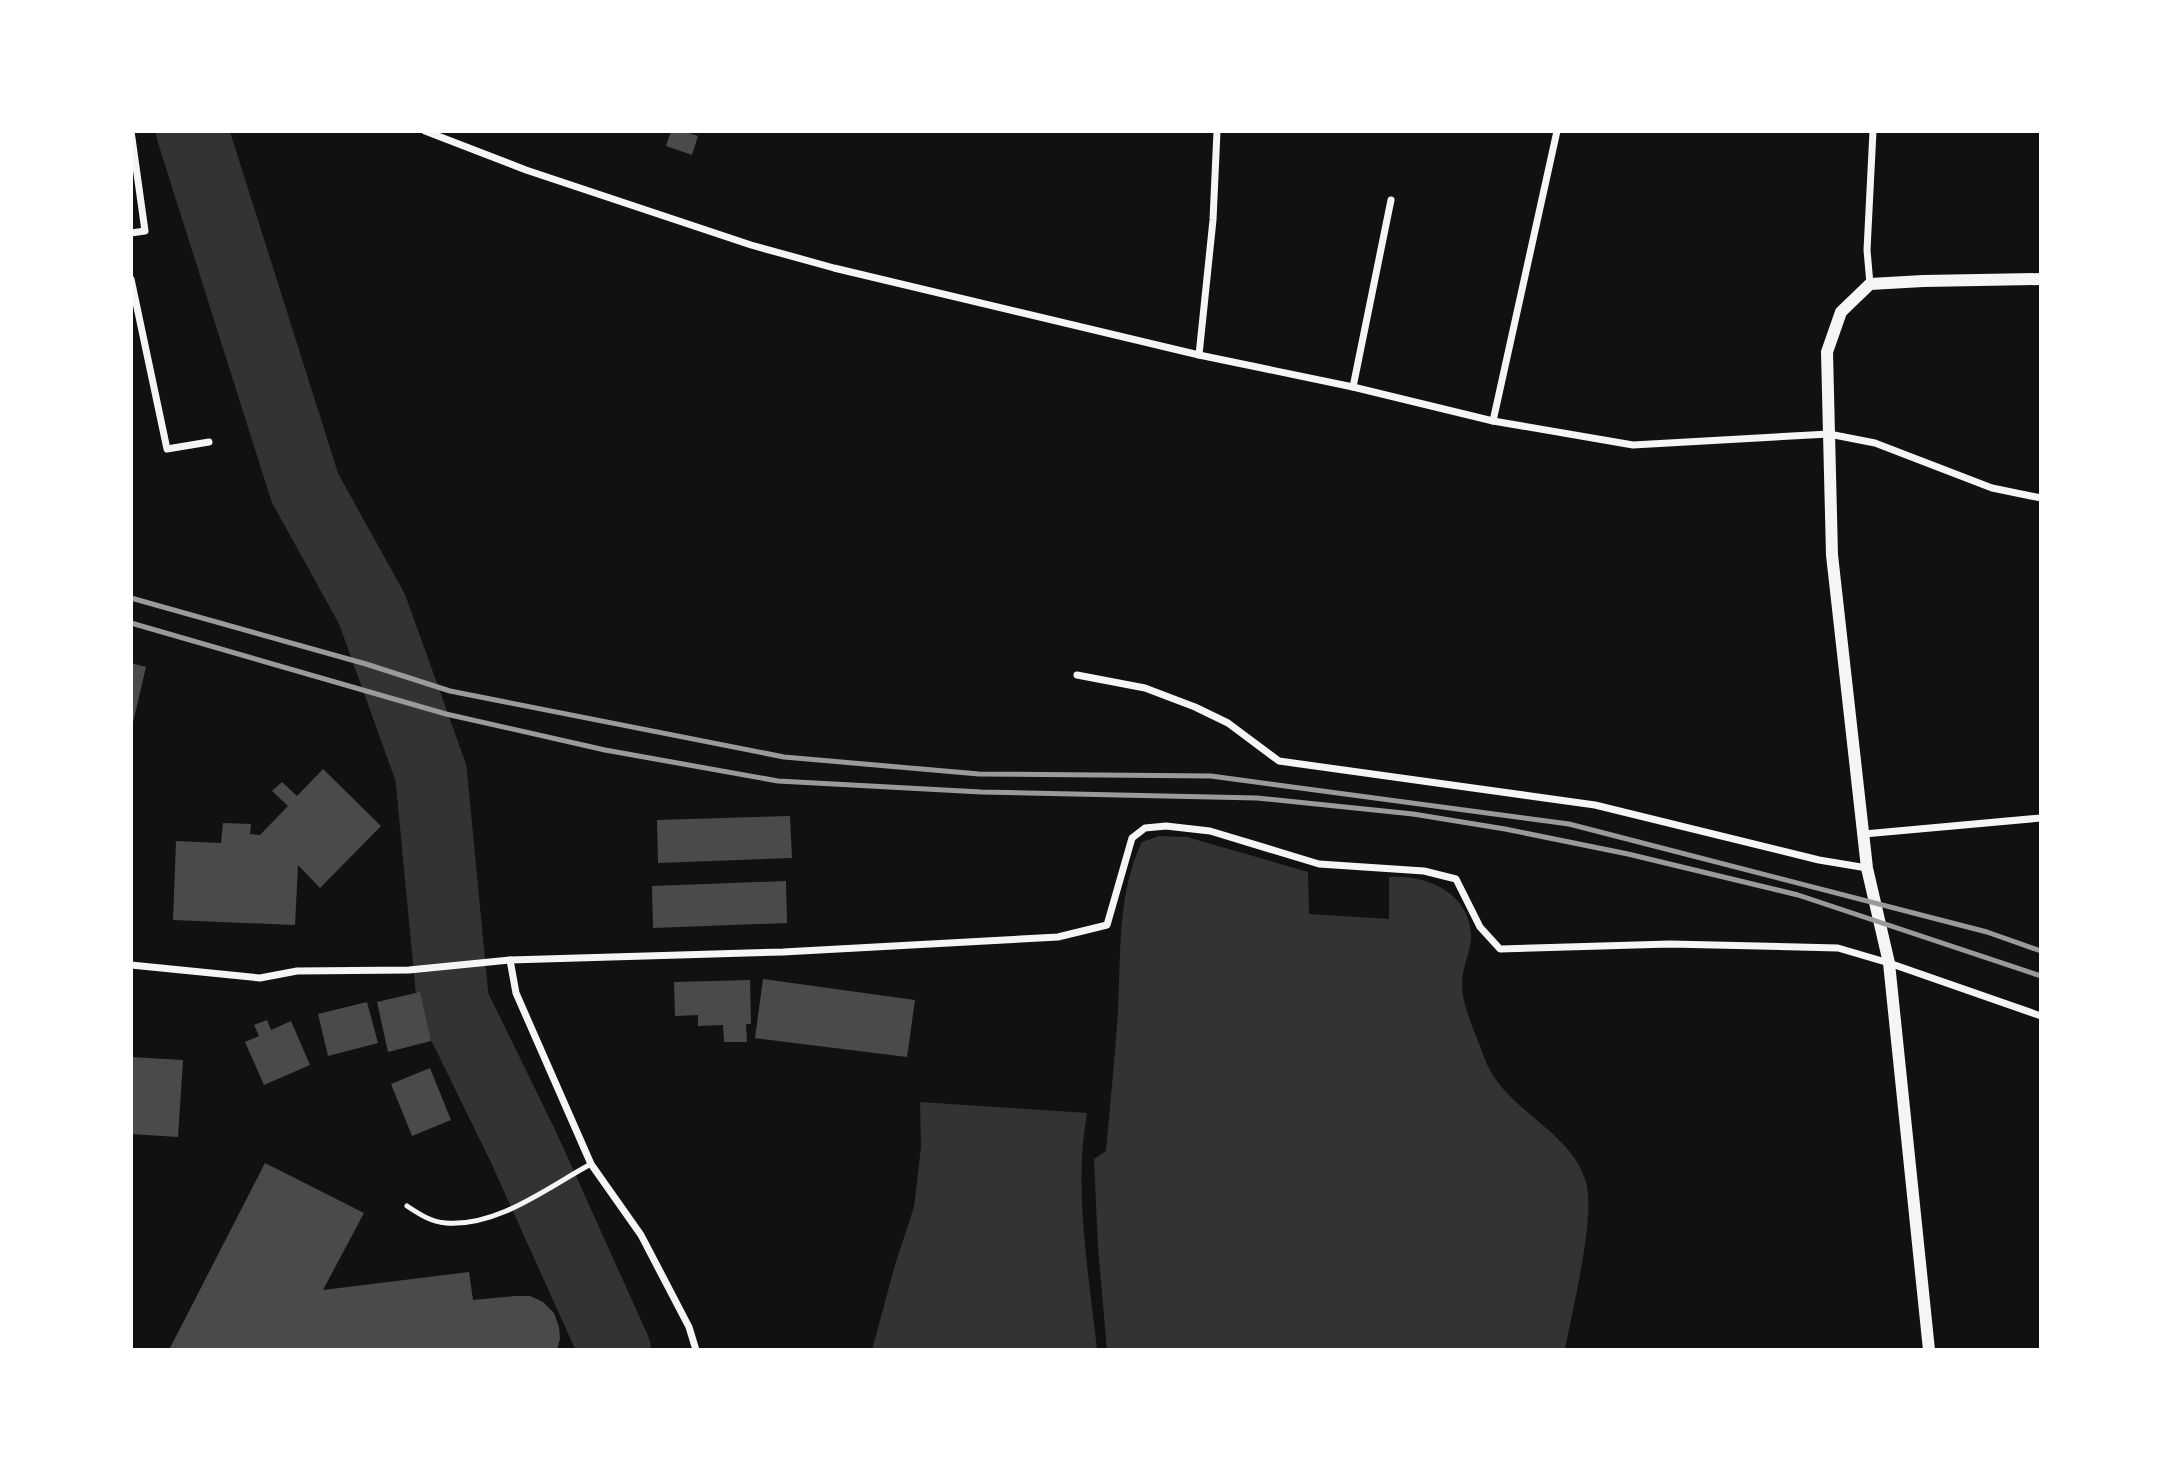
<svg xmlns="http://www.w3.org/2000/svg" width="2172" height="1481" font-family="'Open Sans',sans-serif">
  <style>
    .water { fill: #333 }
    .lines { fill: none; stroke-linecap: round; stroke-linejoin: round }
    .river { stroke: #333; stroke-width: 72 }
    .building { fill: #4a4a4a }
    .service { stroke: #f5f5f5; stroke-width: 5 }
    .minor { stroke: #f5f5f5; stroke-width: 7 }
    .tertiary { stroke: #f5f5f5; stroke-width: 12 }
    .rail { stroke: #9a9a9a; stroke-width: 5 }
  </style>
  <rect width="100%" height="100%" fill="#111"/>
  <!-- water -->
  <g class="water">
    <path d="M1159,836L1187,837L1308,872L1309,914L1389,919V877C1425,874 1469,892 1471,934C1472,949 1463,965 1462,981C1461,1005 1476,1034 1484,1057C1503,1111 1570,1128 1586,1182C1596,1218 1572,1310 1565,1350H1107L1098,1247L1094,1159L1106,1151C1110,1104 1115,1058 1118,1011C1121,955 1117,893 1142,842Z"/>
    <path d="M920,1102L1087,1113C1073,1191 1089,1272 1097,1350H872L895,1265L914,1207L921,1147Z"/>
  </g>
  <g class="lines">
    <!-- river -->
    <path class="river" d="M192,131L305,488L372,609L431,773L453,1003L523,1146L615,1350"/>
  </g>
  <!-- building -->
  <g class="building">
    <path d="M671,131H683L698,136L692,155L666,146Z"/>
    <path d="M131,663L146,667L132,727H131Z"/>
    <path d="M323,769L381,826L320,888L298,865L295,925L173,920L176,841L221,843L223,823L251,824L250,834L260,835L288,806L272,791L282,782L297,796Z"/>
    <path d="M790,816L792,858L658,863L657,820Z"/>
    <path d="M786,881L787,923L653,928L652,886Z"/>
    <path d="M763,979L915,1000L907,1057L755,1038Z"/>
    <path d="M750,980L751,1024H746L747,1042H724L723,1025L698,1026V1015L675,1016L674,982Z"/>
    <path d="M420,992L431,1041L388,1052L377,1002Z"/>
    <path d="M367,1002L378,1043L328,1056L318,1014Z"/>
    <path d="M267,1020L271,1030L291,1021L310,1065L264,1085L245,1042L259,1036L254,1025Z"/>
    <path d="M131,1057L183,1060L178,1137L131,1134Z"/>
    <path d="M430,1068L451,1120L412,1136L391,1084Z"/>
    <path d="M265,1163L364,1213L323,1290L469,1272L473,1300L515,1296H530L543,1302L554,1313L559,1327L560,1339L557,1350H169Z"/>
  </g>
  <g class="lines">
    <!-- service -->
    <path class="service" d="M407,1206C419,1214 431,1222 446,1223C498,1227 548,1187 591,1164"/>
    <!-- minor -->
    <g class="minor">
      <path d="M425,131L526,170L751,245L834,268L1199,355L1353,387L1493,421L1633,445L1829,434L1875,443L1992,488L2041,498"/>
      <path d="M131,233L145,231L131,131"/>
      <path d="M131,279L167,449L209,442"/>
      <path d="M1870,284L1867,250L1873,131"/>
      <path d="M1199,355L1213,220L1217,131"/>
      <path d="M1353,387L1391,200"/>
      <path d="M1493,421L1557,131"/>
      <path d="M1077,675L1145,688L1195,707L1228,723L1279,761L1595,805L1819,860L1867,868"/>
      <path d="M1864,834L2041,818"/>
      <path d="M510,960L516,993L591,1164L641,1235L689,1327L696,1350"/>
      <path d="M131,965L260,978L297,971L409,970L510,960L783,952L1058,937L1107,925L1132,838L1145,828L1166,826L1210,831L1319,864L1424,871L1456,879L1480,927L1500,949L1670,944L1838,948L1889,963L2041,1016"/>
    </g>
    <!-- tertiary -->
    <path class="tertiary" d="M1929,1350L1889,963L1867,868L1832,555L1827,352L1841,312L1870,284L1923,281L2041,279"/>
    <!-- rail -->
    <g class="rail">
      <path d="M131,598L366,664L450,691L784,757L979,774L1211,776L1569,824L1987,932L2041,951"/>
      <path d="M131,623L446,714L605,750L778,781L981,792L1257,798L1413,814L1505,829L1628,854L1798,895L2041,976"/>
    </g>
  </g>
  <!-- border -->
  <rect width="2172" height="1481" fill="none" stroke="#ffffff" stroke-width="266"/>
</svg>
